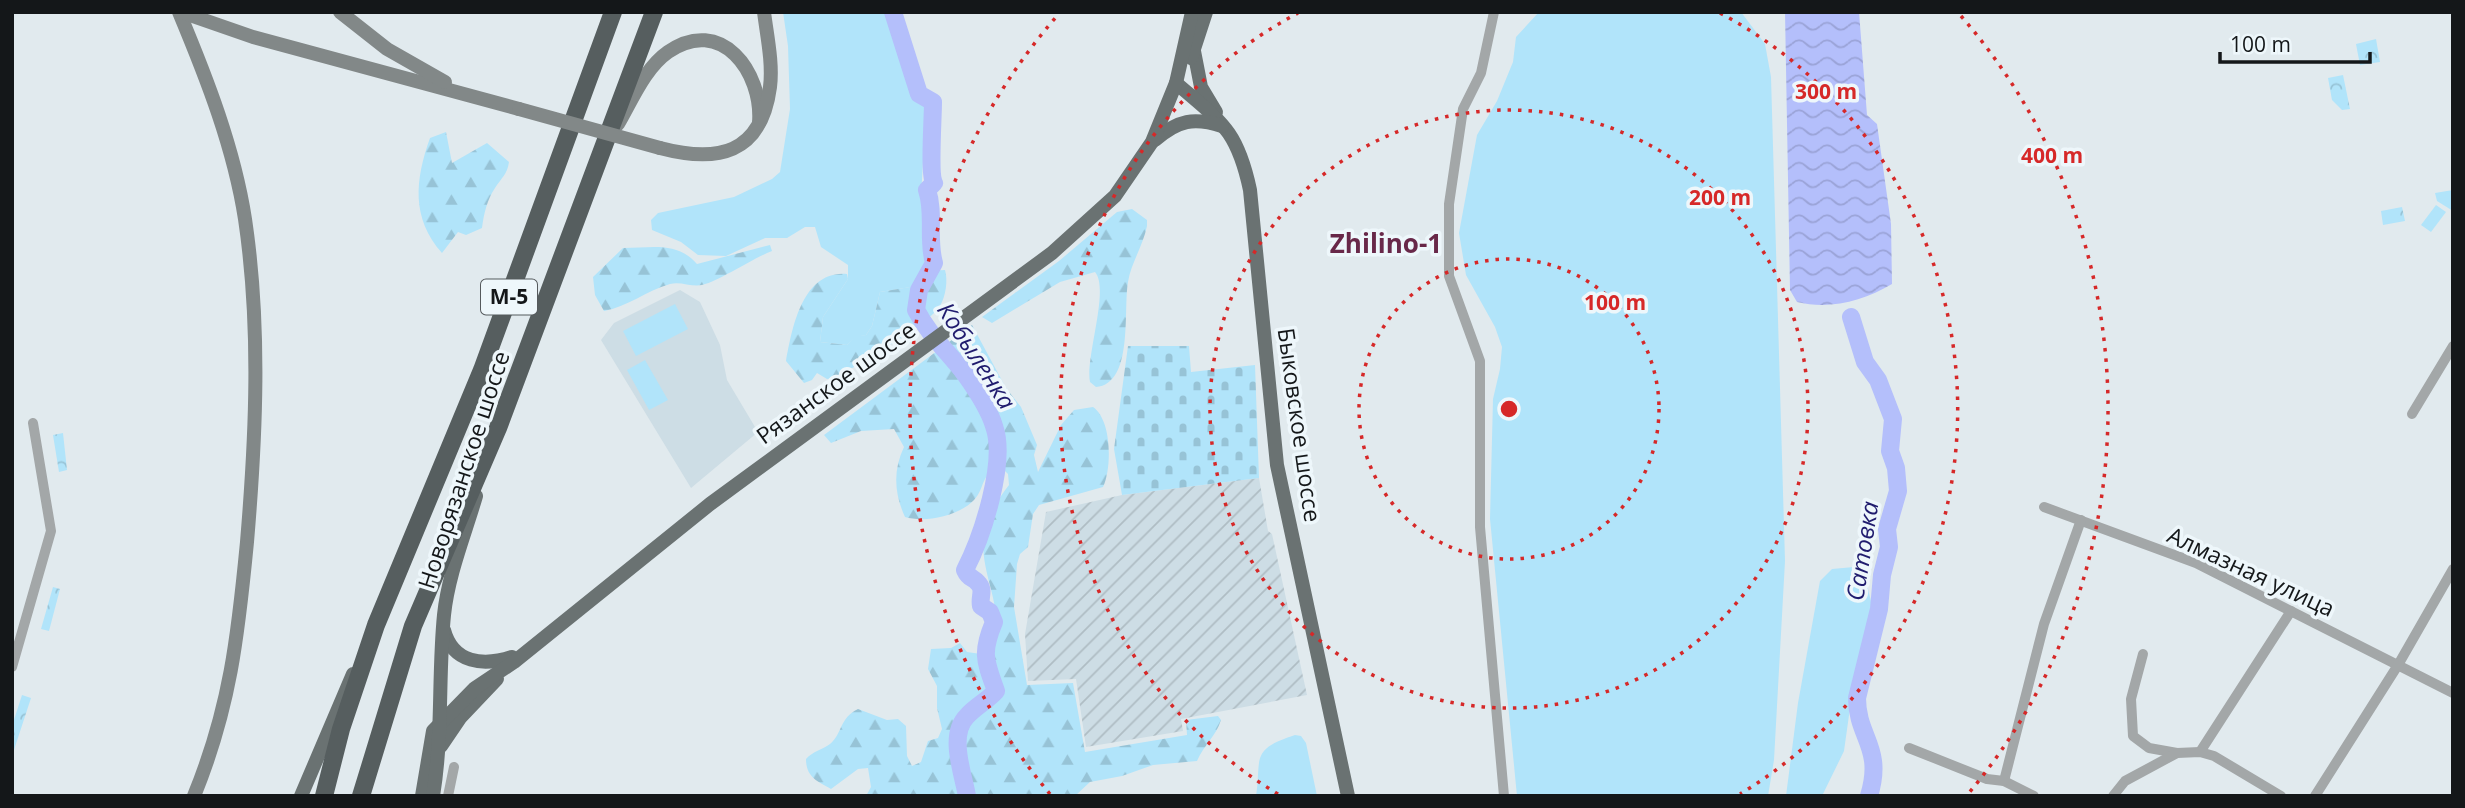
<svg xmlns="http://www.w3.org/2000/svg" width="2465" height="808" font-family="'Open Sans',sans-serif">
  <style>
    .built { fill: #cddde5 }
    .industrial { fill: url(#industrial-furrows) }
    .grass { fill: #b1e4fa }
    .forest { fill: url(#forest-firs) }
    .cemetery { fill: url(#cemetery-stones) }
    .park { fill: url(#park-crowns) }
    .water { fill: url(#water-waves) }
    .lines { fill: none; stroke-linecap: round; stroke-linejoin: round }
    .river { stroke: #b4bffb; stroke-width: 18 }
    .street { stroke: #a3a7a8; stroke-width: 10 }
    .secondary { stroke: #828888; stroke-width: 14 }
    .primary { stroke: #6a7272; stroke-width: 14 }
    .highway { stroke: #565e5f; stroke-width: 18 }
    .secondary-bridge { stroke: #828888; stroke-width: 14 }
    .ring { fill: none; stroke: #d62828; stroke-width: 3.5; stroke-dasharray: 3.5 7 }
    .labels { text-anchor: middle; stroke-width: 7; stroke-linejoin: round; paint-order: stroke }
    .shield { fill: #eef7fb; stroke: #555a5d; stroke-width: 2 }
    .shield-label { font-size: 21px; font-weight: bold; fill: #141719 }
    .street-label { font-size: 23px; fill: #141719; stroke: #eef7fb }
    .water-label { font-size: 24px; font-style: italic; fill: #201c6e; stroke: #eef7fb }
    .quarter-label { font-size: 26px; font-weight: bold; fill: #682849; stroke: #eef7fb }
    .centre { fill: #d62828; stroke: #eef7fb; stroke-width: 3.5 }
    .ring-label { font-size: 21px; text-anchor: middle; font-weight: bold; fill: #d62828; stroke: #eef7fb; stroke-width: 7; stroke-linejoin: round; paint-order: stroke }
  </style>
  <defs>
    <pattern id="industrial-furrows" width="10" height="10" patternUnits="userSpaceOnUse" patternTransform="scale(1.75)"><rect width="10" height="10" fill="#cddde5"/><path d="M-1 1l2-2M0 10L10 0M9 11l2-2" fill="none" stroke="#afbdc4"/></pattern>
    <pattern id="forest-firs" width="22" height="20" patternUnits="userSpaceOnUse" patternTransform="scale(1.75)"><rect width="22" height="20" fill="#b1e4fa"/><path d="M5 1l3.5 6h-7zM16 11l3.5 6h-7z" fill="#97c3d6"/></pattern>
    <pattern id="cemetery-stones" width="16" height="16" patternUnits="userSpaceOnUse" patternTransform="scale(1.75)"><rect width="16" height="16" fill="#b1e4fa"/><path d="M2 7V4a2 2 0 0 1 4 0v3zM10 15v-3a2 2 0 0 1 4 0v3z" fill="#97c3d6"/></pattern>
    <pattern id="park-crowns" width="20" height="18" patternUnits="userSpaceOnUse" patternTransform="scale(1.75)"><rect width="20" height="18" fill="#b1e4fa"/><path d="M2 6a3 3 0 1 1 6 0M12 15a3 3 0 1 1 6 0" fill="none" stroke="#97c3d6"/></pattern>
    <pattern id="water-waves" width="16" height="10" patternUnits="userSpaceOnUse" patternTransform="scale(1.75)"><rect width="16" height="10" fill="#b4bffb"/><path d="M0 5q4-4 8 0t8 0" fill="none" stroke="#9aa3d7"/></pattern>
  </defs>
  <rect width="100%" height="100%" fill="#e1eaee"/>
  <!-- built -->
  <path class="built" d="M680,290L700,302L720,345L727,380L758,432L691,488L601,340L614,323Z"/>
  <!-- industrial -->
  <path class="industrial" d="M1259,478L1268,531L1272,534L1307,695L1181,719L1183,731L1086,747L1076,679L1028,681L1025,634L1046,512L1122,495Z"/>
  <!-- grass -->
  <g class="grass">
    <path d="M783,12H886L916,96L926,108L921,197L926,245L924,271L911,287L880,292L872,326L866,335L855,337L847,345L820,342L823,317L848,279V265L821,247L815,227H805L787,238H765L726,256L698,255L681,242L652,230L651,220L658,213L734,197L772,179L780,172L790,109L788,46Z"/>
    <path d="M1539,12H1741L1765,44L1771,77L1785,561L1774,760L1768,796H1517L1490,519L1493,399L1500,369L1502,347L1495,327L1466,275L1459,233L1477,135L1497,101L1513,62L1516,37Z"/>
    <path d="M2436,205L2446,212L2431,232L2421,225Z"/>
    <path d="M675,304L688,329L636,356L623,331Z"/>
    <path d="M645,360L668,400L649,410L627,370Z"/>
    <path d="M1854,567L1866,581L1873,609L1850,708L1844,751L1822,796H1786L1798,703L1820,581L1832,569Z"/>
    <path d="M1295,735L1301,736L1306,743L1317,796H1256C1262,758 1249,750 1295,735Z"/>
  </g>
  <!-- forest -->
  <g class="forest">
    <path d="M446,132L452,163L487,143L509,162C507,175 502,177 495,188C487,200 484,213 482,228L466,235L458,232L442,253C411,218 415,180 430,138Z"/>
    <path d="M1132,209L1147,220V226C1143,246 1131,263 1128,282C1123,310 1134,384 1096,387L1090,382C1085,358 1110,289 1095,272L1060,282L992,323L982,317L1059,261L1117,212Z"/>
    <path d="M770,245L772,251C751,259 721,280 702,285C691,287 680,281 670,284C646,291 627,307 604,311L595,295L593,277L623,248C652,248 677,241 697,264Z"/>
    <path d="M945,270C948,280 946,296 940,306C929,324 857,365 836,378L827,379L817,373L812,380L804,383L786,361C792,329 802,270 847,274L848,279L823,317L820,342L847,345L855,336L866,335L872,326L880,292L910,287L924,271Z"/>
    <path d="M972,325L1006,388L1021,407L1037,445L1034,455L1038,472L1061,425L1074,410L1093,407C1112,420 1112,468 1103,487L1039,505L1033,514L1028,547L1020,554L1017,564L1014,607L1027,685L1073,683L1085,752L1187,735L1186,720L1218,716L1221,720C1216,736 1204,745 1197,761L1153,765L1122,776L1090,782L1075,796H866L871,787L868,768L858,769L831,789C817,781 806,777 806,759C813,751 822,750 830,744C843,733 839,718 858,709L887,720L898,719L906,726L907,756L912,766L921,762L928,741L938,738L942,729L937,708V686L928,669L931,649L951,648L960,643L967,652L988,655C1008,611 984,587 983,544C983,524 997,500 1009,485L1008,474L1001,467C979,475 986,487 974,500C959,516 925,523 905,517C894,493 893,470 904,447L894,429L861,431L831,443L824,435Z"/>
  </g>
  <!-- cemetery -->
  <path class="cemetery" d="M1128,346H1189L1191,372L1255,365L1259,478L1122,495L1114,449Z"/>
  <!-- park -->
  <g class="park">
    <path d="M2376,39L2380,62L2360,65L2356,44Z"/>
    <path d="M2343,75L2350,109L2342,110L2332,100L2328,78Z"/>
    <path d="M2453,190V211L2437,201L2435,193Z"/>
    <path d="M2402,207L2405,221L2383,225L2381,211Z"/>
    <path d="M63,433L67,470L59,472L53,435Z"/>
    <path d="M53,587L60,589L49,631L41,629Z"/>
    <path d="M22,695L31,698L12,756V726Z"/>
  </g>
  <!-- water -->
  <path class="water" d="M1785,12H1859L1867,115L1877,124L1891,224L1892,284C1863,301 1830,310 1797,302L1790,290Z"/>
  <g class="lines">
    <!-- river -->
    <g class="river">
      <path d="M893,12L919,94L933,102C933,118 929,174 934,183L927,190C935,213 927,239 934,263L919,290L916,310C929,335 948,352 965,374C975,388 989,409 994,426C1007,462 982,537 965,570C969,579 973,577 978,583C985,590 979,597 981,606L990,612L994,622C981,653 985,660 996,691C987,701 976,706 967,716C948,735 963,773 967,796"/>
      <path d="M1851,317L1865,362L1878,380L1893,419L1890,451L1896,468L1898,491L1887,529L1889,547L1882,575L1879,609L1857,698C1857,738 1884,747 1869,796"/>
    </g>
    <!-- street -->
    <g class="street">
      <path d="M1494,12L1481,73L1463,109L1449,204V276L1480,361V527L1504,796"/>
      <path d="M2412,414L2453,346"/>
      <path d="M2044,507L2196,563L2453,693"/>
      <path d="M2143,654L2131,699L2133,736L2149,748L2177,753"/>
      <path d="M12,667L51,531L33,423"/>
      <path d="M1909,748L1987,779L2004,781L2034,796"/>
      <path d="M2200,752L2291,611"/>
      <path d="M2004,781L2044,624L2081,520"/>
      <path d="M448,796L454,767"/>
      <path d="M2113,796L2125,781L2177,753L2200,752L2214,756L2281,796"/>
      <path d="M2315,796L2398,665L2453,569"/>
    </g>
    <!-- secondary -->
    <g class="secondary">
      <path d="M179,12C207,79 234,148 245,219C261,327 256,435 247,542C238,636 230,708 194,796"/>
      <path d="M181,12L253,37L519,109"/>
      <path d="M340,12L387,49L445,82"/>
      <path d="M618,124C632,100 645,68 668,52C721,15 763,72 759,123"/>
      <path d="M660,148C717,163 761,155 770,87C773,63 767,36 764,12"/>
    </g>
    <!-- primary -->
    <g class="primary">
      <path d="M1194,51L1201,87L1216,112"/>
      <path d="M1191,58L1206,12"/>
      <path d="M1176,83C1221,122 1237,129 1250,190L1277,465L1348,796"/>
      <path d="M1155,140C1178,120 1194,117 1222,126"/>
      <path d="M444,630C453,664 484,666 512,657"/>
      <path d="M441,746L460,718L497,679"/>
      <path d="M301,796L353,674"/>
      <path d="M422,796L433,731L475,688L514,662L710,504L1052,253L1115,196L1152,142L1176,83L1192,12"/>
      <path d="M433,796C443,736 438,675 444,615C448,575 465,534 476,496"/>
    </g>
    <!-- highway -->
    <g class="highway">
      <path d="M324,796L341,729L376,625L482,370L613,12"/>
      <path d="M361,796L413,626L498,428L654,12"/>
    </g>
    <!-- secondary-bridge -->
    <path class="secondary-bridge" d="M519,109L660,148"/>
  </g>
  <!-- distance rings -->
  <g class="ring">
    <circle cx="1509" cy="409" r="150"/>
    <circle cx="1509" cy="409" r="299"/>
    <path d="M1278 794A449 449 0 0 1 1298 13M1720 13A449 449 0 0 1 1740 794"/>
    <path d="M1050 794A599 599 0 0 1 1057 16M1961 16A599 599 0 0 1 1968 794"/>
  </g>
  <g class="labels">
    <!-- shield labels -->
    <rect class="shield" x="481" y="279.5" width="56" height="35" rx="5"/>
    <g class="shield-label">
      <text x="509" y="304">М-5</text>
    </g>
    <!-- street labels -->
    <g class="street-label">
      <text transform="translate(836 383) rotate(-36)" y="8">Рязанское шоссе</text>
      <text transform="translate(1299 425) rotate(82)" y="8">Быковское шоссе</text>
      <text transform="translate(464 470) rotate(-72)" y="8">Новорязанское шоссе</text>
      <text transform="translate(2251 572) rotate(25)" y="8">Алмазная улица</text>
    </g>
    <!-- water labels -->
    <g class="water-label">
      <text transform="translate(976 356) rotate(57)" y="8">Кобыленка</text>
      <text transform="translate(1863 551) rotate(-81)" y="8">Сатовка</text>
    </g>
    <!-- quarter labels -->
    <g class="quarter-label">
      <text x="1386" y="253">Zhilino-1</text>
    </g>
  </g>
  <circle cx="1509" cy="409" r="10" class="centre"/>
  <g class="ring-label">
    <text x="1826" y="99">300 m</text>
    <text x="2052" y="163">400 m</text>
    <text x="1720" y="205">200 m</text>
    <text x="1615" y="310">100 m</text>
  </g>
  <!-- border -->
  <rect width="2465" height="808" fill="none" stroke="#141719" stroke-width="28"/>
  <!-- scale -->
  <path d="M2220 52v10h150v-10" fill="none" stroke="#141719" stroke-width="3.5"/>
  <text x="2230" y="52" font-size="21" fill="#141719" stroke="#eef7fb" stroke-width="5" paint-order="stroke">100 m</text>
</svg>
